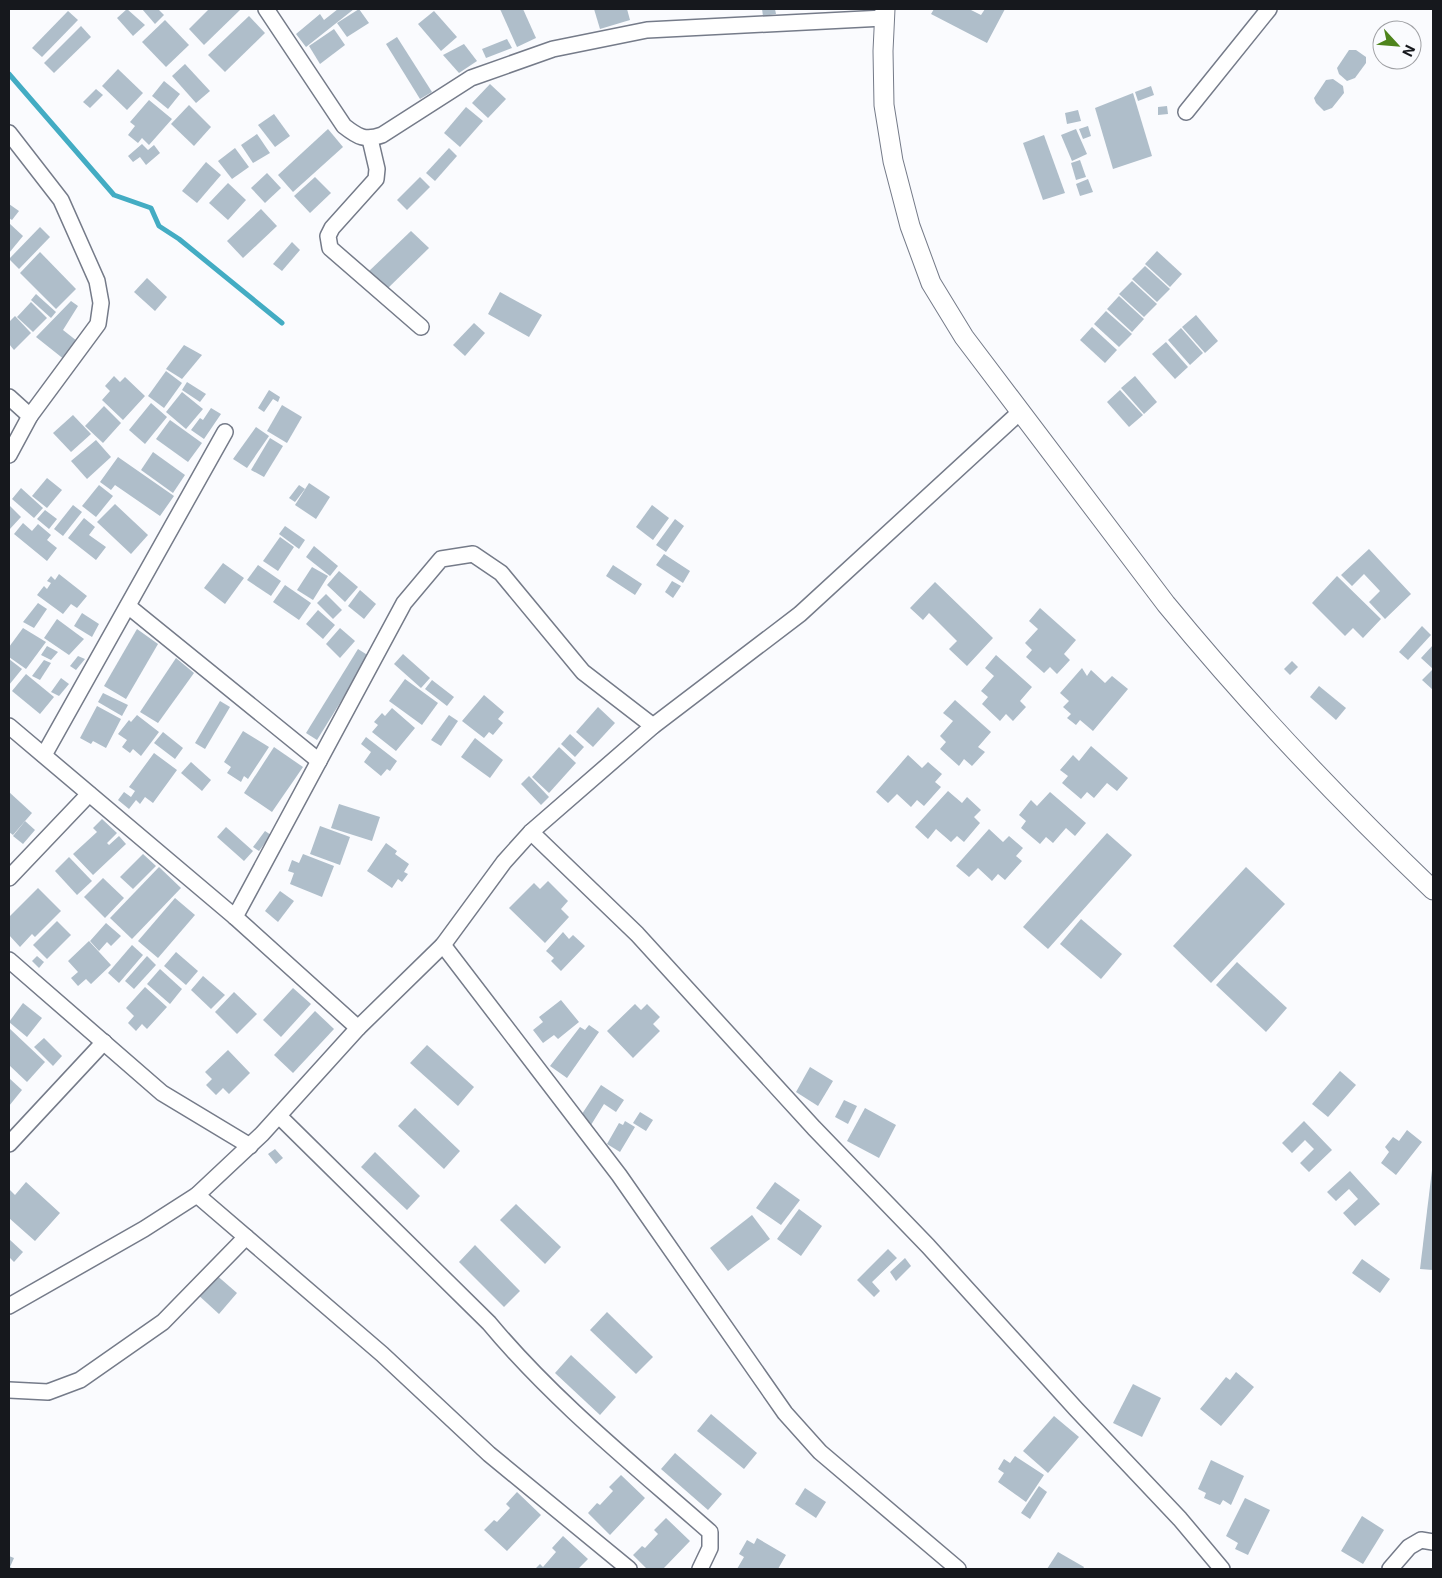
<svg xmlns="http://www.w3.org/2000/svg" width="1442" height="1578" font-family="Inter,sans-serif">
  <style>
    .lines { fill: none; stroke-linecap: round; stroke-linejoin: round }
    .stream { stroke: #43acc3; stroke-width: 5 }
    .building { fill: #afbeca }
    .minor-casing { stroke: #757b89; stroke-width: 18 }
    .tertiary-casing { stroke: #757b89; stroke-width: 21 }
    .minor { stroke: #fff; stroke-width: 15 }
    .tertiary { stroke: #fff; stroke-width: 19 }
  </style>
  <rect width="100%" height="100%" fill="#fafbfe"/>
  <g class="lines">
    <!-- stream -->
    <path class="stream" d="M9,74L114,195L151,208L159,226L179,239L282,323"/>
  </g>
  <!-- building -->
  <g class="building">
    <path d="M127,9L145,25L133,36L117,18Z"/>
    <path d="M142,9H158L164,15L155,24Z"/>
    <path d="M209,9H241L204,45L189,29Z"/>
    <path d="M338,9H354L306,47L296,34L320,14L324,20Z"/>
    <path d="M359,9L369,23L347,37L337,23Z"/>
    <path d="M500,9H523L536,38L517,47Z"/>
    <path d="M594,9H627L630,20L600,29Z"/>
    <path d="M762,9H775L776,14L763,16Z"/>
    <path d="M934,9H969L981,15L985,9H1005L987,43L931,14Z"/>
    <path d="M68,11L78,20L42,57L32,48Z"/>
    <path d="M434,11L457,37L441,51L418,24Z"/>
    <path d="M249,16L265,33L225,72L208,55Z"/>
    <path d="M165,20L189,45L166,67L142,42Z"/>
    <path d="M81,26L91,37L54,73L44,63Z"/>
    <path d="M334,29L345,45L320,64L309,46Z"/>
    <path d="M397,37L432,92L420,99L386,44Z"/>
    <path d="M507,39L512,48L486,58L482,49Z"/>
    <path d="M464,44L477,61L459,73L443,55Z"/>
    <path d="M1349,50H1356L1366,57V63L1355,78L1347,81L1339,74L1337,68Z"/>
    <path d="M185,64L210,91L196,103L172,76Z"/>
    <path d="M118,69L143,93L127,110L102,86Z"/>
    <path d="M1333,79L1343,86L1344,93L1332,108L1324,111L1316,103L1314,98L1326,80Z"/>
    <path d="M164,81L180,94L168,109L152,96Z"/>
    <path d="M490,84L506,99L488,118L472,103Z"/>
    <path d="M1151,86L1154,95L1138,101L1135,92Z"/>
    <path d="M96,89L103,95L90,108L83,102Z"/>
    <path d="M1133,93L1152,156L1113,169L1095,108Z"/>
    <path d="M149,100L172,119L149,145L142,138L138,143L128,135L135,126L130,122Z"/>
    <path d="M189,105L211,127L194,146L171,124Z"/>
    <path d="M1167,106L1168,114L1158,115V107Z"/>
    <path d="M466,107L483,121L460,147L444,133Z"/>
    <path d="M1078,110L1081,121L1067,124L1065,113Z"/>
    <path d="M274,114L290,136L275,147L258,125Z"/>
    <path d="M1088,126L1091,136L1083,139L1079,129Z"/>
    <path d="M328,129L343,147L293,192L278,175Z"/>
    <path d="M1076,129L1087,154L1072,161L1061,135Z"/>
    <path d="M257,134L270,153L253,163L241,145Z"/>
    <path d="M1044,135L1065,193L1043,200L1023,143Z"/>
    <path d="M142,144L148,150L154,145L160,153L146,165L140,157L133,162L128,156Z"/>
    <path d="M235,148L249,167L232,179L218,161Z"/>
    <path d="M449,148L457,156L435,181L426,173Z"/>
    <path d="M1080,160L1086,177L1076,180L1071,163Z"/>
    <path d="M206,162L221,175L197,203L182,191Z"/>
    <path d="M267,173L281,188L265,203L251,188Z"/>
    <path d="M315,177L331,193L310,213L294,196Z"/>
    <path d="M420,177L430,187L407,210L397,200Z"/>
    <path d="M1088,179L1093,192L1080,196L1076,184Z"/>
    <path d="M228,183L246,200L228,220L209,203Z"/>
    <path d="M9,204L19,211L12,220L9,218Z"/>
    <path d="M261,209L277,226L243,258L227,241Z"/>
    <path d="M9,223L23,236L9,253Z"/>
    <path d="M40,227L50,237L19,269L9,259Z"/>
    <path d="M411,231L429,248L385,291L367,273Z"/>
    <path d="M292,242L300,250L282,271L273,264Z"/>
    <path d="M1157,251L1182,274L1170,287L1145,264Z"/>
    <path d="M40,252L76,289L56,309L20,273Z"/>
    <path d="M1145,266L1170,289L1157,302L1132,279Z"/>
    <path d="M147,278L167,297L155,311L134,292Z"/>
    <path d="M1132,281L1157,304L1144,317L1119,294Z"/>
    <path d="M500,292L542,315L529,337L488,314Z"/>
    <path d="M36,294L56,312L51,318L31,300Z"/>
    <path d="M1119,296L1144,319L1132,332L1107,309Z"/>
    <path d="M71,301L78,306L63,330L77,341L65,360L36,337Z"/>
    <path d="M31,302L47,318L33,332L17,317Z"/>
    <path d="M1106,311L1132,334L1119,347L1094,324Z"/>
    <path d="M1196,315L1218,341L1205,353L1182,327Z"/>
    <path d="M15,316L31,333L14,350L9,344V322Z"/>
    <path d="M474,323L485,333L465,356L453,345Z"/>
    <path d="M1092,327L1117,350L1105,363L1080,340Z"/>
    <path d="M1181,328L1203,353L1190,365L1168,340Z"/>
    <path d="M1166,342L1188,367L1175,379L1152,354Z"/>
    <path d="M184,345L202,355L182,379L166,369Z"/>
    <path d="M166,371L182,383L164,408L148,396Z"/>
    <path d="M114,376L120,382L125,377L145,396L123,420L102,400L110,391L105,386Z"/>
    <path d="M1135,376L1157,402L1144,414L1121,388Z"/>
    <path d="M187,382L206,394L200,402L182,390Z"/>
    <path d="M269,390L280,397L278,402L273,399L264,412L258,408Z"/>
    <path d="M1120,390L1143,415L1129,427L1107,402Z"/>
    <path d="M182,392L203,409L186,429L166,412Z"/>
    <path d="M151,403L167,417L145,444L129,430Z"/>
    <path d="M282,405L302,417L287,443L267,431Z"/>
    <path d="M104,406L121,423L103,443L85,426Z"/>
    <path d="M211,408L221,414L204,439L191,430L200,418L203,420Z"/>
    <path d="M73,415L91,434L71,452L53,433Z"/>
    <path d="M170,420L202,443L188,462L156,439Z"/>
    <path d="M256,427L269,436L247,468L233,459Z"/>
    <path d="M270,438L283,446L264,477L251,470Z"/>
    <path d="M96,440L111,457L87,479L71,461Z"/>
    <path d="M153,452L185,475L173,493L141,470Z"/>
    <path d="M118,457L174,496L160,516L115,485L111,490L100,482Z"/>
    <path d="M47,478L62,490L47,508L32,496Z"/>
    <path d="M309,483L330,497L316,519L295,505Z"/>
    <path d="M99,485L113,496L96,517L82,506Z"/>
    <path d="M299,485L305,489L295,502L289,498Z"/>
    <path d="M21,488L43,508L34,518L12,499Z"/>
    <path d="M115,504L148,535L131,554L97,522Z"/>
    <path d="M73,505L82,512L63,536L54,529Z"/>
    <path d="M652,505L669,518L653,540L636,527Z"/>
    <path d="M10,506L21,517L9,530V508Z"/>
    <path d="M45,510L57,519L49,529L37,519Z"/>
    <path d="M84,518L95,527L89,535L106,547L96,560L68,538Z"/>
    <path d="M675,519L684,526L666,552L656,545Z"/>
    <path d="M23,523L32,531L38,524L51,535L47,540L57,548L47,561L14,534Z"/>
    <path d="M285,526L305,540L299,549L279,534Z"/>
    <path d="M280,537L294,547L278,571L263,561Z"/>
    <path d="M314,546L338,566L330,576L306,557Z"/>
    <path d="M1369,549L1411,594L1385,619L1369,602L1380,591L1364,574L1352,586L1341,575Z"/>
    <path d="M664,554L690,571L683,583L656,565Z"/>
    <path d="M223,563L244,578L225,604L204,588Z"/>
    <path d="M258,565L281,581L271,596L247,580Z"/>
    <path d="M613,565L642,584L635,595L606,576Z"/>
    <path d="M312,567L328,576L313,600L297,590Z"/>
    <path d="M339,571L358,587L345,602L327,585Z"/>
    <path d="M59,574L87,596L77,608L71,604L63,614L37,595L44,586L47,589L51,583L47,581L51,576L55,580Z"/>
    <path d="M1337,576L1381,619L1363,638L1353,628L1345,636L1312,603Z"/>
    <path d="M672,581L681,586L673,598L665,592Z"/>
    <path d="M935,582L993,638L967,666L949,649L957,641L929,613L923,620L910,608Z"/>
    <path d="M285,585L311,603L299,620L273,602Z"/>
    <path d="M360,590L376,604L364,619L348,606Z"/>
    <path d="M326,594L342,610L333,619L317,603Z"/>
    <path d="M38,603L47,609L34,628L23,622Z"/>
    <path d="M1040,608L1076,640L1064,654L1070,660L1057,674L1050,667L1044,673L1026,657L1032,650L1025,643L1038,629L1029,621Z"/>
    <path d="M318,610L335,625L323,639L306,624Z"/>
    <path d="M82,613L99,624L92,637L74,626Z"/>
    <path d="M57,619L84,639L69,655L44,638Z"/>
    <path d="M1422,626L1431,635L1408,660L1399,652Z"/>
    <path d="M23,628L46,642L26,669L9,657V647Z"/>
    <path d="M340,628L355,641L340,658L326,644Z"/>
    <path d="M137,629L158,644L126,699L104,686Z"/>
    <path d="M1433,645V690L1422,680L1433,669L1421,658Z"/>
    <path d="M47,646L58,652L51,660L41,655Z"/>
    <path d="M358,649L369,656L317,740L306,733Z"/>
    <path d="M403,654L430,678L421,688L394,664Z"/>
    <path d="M996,655L1032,687L1020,701L1026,707L1013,721L1006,714L1000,721L982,704L988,697L981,691L994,676L985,668Z"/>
    <path d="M78,656L85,659L76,670L70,666Z"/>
    <path d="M176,658L194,673L158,723L140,712Z"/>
    <path d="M9,659L22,669L9,685Z"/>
    <path d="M44,660L51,663L40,680L32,676Z"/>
    <path d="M1292,661L1298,667L1290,675L1284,669Z"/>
    <path d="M1082,668L1087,676L1091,670L1105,683L1112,676L1128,689L1093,731L1080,720L1076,725L1067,718L1071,714L1063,707L1069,701L1060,693Z"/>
    <path d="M26,674L54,697L40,714L12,691Z"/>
    <path d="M61,678L69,684L59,696L51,692Z"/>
    <path d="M405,679L438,703L422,725L389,701Z"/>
    <path d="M432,680L454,697L447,706L425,689Z"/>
    <path d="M1319,686L1346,708L1336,720L1310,697Z"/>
    <path d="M103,693L128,705L122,716L98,702Z"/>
    <path d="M484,695L504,712L498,719L503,723L493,735L489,732L484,738L462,721Z"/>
    <path d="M955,700L991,732L978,747L985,752L972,766L964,759L959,766L940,749L946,742L940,736L953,721L943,713Z"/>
    <path d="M220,701L230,707L205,749L195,743Z"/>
    <path d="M97,706L121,719L106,748L93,741L91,744L80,738Z"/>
    <path d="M598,707L615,723L593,747L576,732Z"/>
    <path d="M392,708L415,728L396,751L372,732L378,725L374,722L382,713L385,716Z"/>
    <path d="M137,715L159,732L141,756L133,749L130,753L122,747L127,740L118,734L129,720L131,722Z"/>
    <path d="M449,715L458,721L441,746L431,740Z"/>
    <path d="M243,731L269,747L248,779L244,776L241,782L227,773L231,767L224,762Z"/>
    <path d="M163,732L183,748L175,759L154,743Z"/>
    <path d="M570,734L584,747L575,757L561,744Z"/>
    <path d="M366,737L397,761L390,771L387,769L381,776L364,762L371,752L361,744Z"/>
    <path d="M475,738L503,760L490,778L461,757Z"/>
    <path d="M1091,746L1128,778L1117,791L1107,783L1094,798L1087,792L1081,799L1062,783L1068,776L1060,770L1073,755L1079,761Z"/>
    <path d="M274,747L303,767L272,812L244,793Z"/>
    <path d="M559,747L576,763L549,793L532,777Z"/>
    <path d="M154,753L177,770L153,803L145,797L140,804L136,800L129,809L118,800L124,792L131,797L135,791L129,787Z"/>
    <path d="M908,755L922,768L928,762L942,774L935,782L941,787L924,806L917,800L911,807L897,794L888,803L876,792Z"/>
    <path d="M191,762L211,780L202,791L181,773Z"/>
    <path d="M529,776L549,797L541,805L521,784Z"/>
    <path d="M948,791L962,803L967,797L981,810L974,817L980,823L964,842L957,836L951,842L936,829L928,839L915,827Z"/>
    <path d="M9,792L32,813L13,835L9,832Z"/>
    <path d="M1050,792L1086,823L1075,836L1066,828L1053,843L1046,837L1040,844L1021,828L1026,821L1019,815L1031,800L1037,806Z"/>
    <path d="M339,804L380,817L372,841L331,828Z"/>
    <path d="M102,819L117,833L107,843L109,845L119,836L126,844L93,875L73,854L97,832L93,828Z"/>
    <path d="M25,821L35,830L23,844L13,836Z"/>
    <path d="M320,826L350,837L340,865L310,854Z"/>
    <path d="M226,827L253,851L244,861L217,837Z"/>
    <path d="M989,829L1003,842L1009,836L1023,848L1016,856L1022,861L1005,880L998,874L992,881L978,868L969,877L956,866Z"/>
    <path d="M265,831L271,835L259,851L253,847Z"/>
    <path d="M1107,833L1132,855L1048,949L1023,927Z"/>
    <path d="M386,843L397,851L395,854L409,864L404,872L408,874L402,882L398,879L392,888L367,871Z"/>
    <path d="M143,854L156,866L133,889L120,877Z"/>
    <path d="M303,854L334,866L322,897L290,884L294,873L288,871L292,860L299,863Z"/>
    <path d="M69,857L92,881L77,895L55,871Z"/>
    <path d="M159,867L181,888L132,939L110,918Z"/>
    <path d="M1246,867L1285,904L1211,983L1173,946Z"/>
    <path d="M103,878L124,898L105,918L84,897Z"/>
    <path d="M548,881L568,901L561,909L569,917L545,943L509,908L534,883L540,889Z"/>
    <path d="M38,888L61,911L35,937L32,934L20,947L9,935V917Z"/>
    <path d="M280,891L294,901L278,922L265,911Z"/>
    <path d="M175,898L195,915L158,958L138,941Z"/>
    <path d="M1081,919L1122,954L1101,979L1060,944Z"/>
    <path d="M57,921L71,935L47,959L33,945Z"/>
    <path d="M106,923L121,936L111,946L107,942L99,951L90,941Z"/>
    <path d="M563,932L569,939L573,935L585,946L561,971L551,961L554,958L546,951Z"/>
    <path d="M89,941L111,965L91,984L86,979L78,986L71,978L78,972L68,961Z"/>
    <path d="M132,945L143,955L119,983L108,973Z"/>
    <path d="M176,952L198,971L186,985L164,966Z"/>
    <path d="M37,956L44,962L39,968L32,961Z"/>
    <path d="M147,956L156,965L134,989L125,981Z"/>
    <path d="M1237,962L1287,1008L1266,1032L1216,985Z"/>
    <path d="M160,969L182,989L170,1004L147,984Z"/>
    <path d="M203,976L225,995L211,1009L191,990Z"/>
    <path d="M145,987L167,1007L147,1029L142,1024L136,1031L128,1023L134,1016L126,1008Z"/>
    <path d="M293,988L311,1004L281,1037L263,1020Z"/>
    <path d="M234,992L257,1014L237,1034L215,1012Z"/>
    <path d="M561,1000L579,1022L558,1039L554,1035L543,1043L533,1030L543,1022L539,1017Z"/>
    <path d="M23,1003L42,1018L27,1037L9,1022Z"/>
    <path d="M635,1004L641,1010L647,1004L660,1017L653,1024L660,1031L633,1058L607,1031Z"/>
    <path d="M315,1011L334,1029L293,1073L274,1055Z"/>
    <path d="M589,1025L599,1032L567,1078L550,1066L580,1027L585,1030Z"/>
    <path d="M9,1028L45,1062L27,1082L9,1065Z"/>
    <path d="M44,1038L62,1056L53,1066L34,1047Z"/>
    <path d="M427,1045L474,1087L458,1106L410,1063Z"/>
    <path d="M228,1050L250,1073L229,1094L223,1088L216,1095L206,1085L212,1079L205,1072Z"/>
    <path d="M810,1067L833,1081L818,1106L796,1092Z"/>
    <path d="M1340,1071L1356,1085L1328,1117L1312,1104Z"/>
    <path d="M9,1078L22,1090L9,1106Z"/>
    <path d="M601,1085L624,1100L616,1112L604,1104L591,1125L580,1117Z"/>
    <path d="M844,1100L857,1106L848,1124L835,1117Z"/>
    <path d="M415,1108L460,1151L444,1169L398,1126Z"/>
    <path d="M865,1108L896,1125L879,1158L847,1141Z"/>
    <path d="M640,1112L653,1120L646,1131L633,1123Z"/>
    <path d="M625,1121L635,1127L620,1152L607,1144L619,1123L623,1125Z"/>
    <path d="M1304,1121L1332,1150L1309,1172L1300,1163L1314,1149L1305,1140L1292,1153L1282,1143Z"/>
    <path d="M1407,1130L1422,1142L1396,1175L1381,1163L1389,1152L1385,1147L1393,1137L1399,1141Z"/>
    <path d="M275,1149L283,1158L276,1164L268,1154Z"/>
    <path d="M375,1152L420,1196L407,1210L361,1167Z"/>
    <path d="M1432,1170L1433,1171V1270L1420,1269Z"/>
    <path d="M1350,1171L1380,1204L1355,1226L1343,1213L1358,1199L1349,1189L1336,1201L1327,1192Z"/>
    <path d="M26,1182L60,1213L35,1241L9,1218V1189L15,1195Z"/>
    <path d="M775,1182L800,1200L781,1225L756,1208Z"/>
    <path d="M516,1204L561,1247L545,1264L500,1220Z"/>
    <path d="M799,1209L822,1226L801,1256L777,1239Z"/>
    <path d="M752,1215L770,1239L728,1271L710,1248Z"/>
    <path d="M9,1239L23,1252L14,1262L9,1257Z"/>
    <path d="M475,1245L520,1291L504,1307L459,1262Z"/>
    <path d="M888,1249L897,1258L872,1282L880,1291L874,1297L857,1280Z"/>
    <path d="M905,1258L911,1266L896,1281L890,1272Z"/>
    <path d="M1362,1259L1390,1279L1380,1293L1352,1273Z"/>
    <path d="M214,1273L237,1293L219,1314L196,1293Z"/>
    <path d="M607,1312L653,1357L636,1374L590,1330Z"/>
    <path d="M571,1355L616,1397L600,1415L555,1373Z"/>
    <path d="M1236,1372L1254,1387L1221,1426L1200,1409L1226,1377L1230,1380Z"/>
    <path d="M1133,1384L1161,1398L1142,1437L1113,1423Z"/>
    <path d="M711,1414L757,1453L744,1469L697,1431Z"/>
    <path d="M1054,1416L1079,1437L1048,1473L1023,1451Z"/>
    <path d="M675,1453L722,1494L708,1510L661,1469Z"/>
    <path d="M1015,1456L1044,1475L1026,1502L998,1482L1004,1473L998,1469L1004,1459L1010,1463Z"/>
    <path d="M1211,1460L1244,1476L1231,1505L1223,1500L1220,1505L1204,1498L1206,1493L1198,1489Z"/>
    <path d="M621,1475L645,1498L610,1535L588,1513L597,1503L600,1505L613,1491L609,1487Z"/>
    <path d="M1039,1486L1047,1492L1030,1519L1021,1513Z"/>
    <path d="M805,1488L826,1502L816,1518L795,1504Z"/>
    <path d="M517,1492L541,1515L507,1551L484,1530L494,1520L497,1522L510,1508L506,1504Z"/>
    <path d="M1245,1498L1270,1510L1248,1555L1235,1549L1238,1543L1226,1536Z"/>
    <path d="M1362,1516L1384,1530L1363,1564L1341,1551Z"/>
    <path d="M666,1518L690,1541L663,1569H647L633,1555L642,1546L645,1548L658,1534L654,1530Z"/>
    <path d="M563,1536L588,1559L578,1569H535L540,1564L543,1567L556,1552L552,1548Z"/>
    <path d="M757,1538L786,1555L778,1569H737L744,1557L739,1554L747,1540L754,1544Z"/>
    <path d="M1058,1552L1084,1567L1083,1569H1047Z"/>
    <path d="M9,1556L14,1558L10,1567L14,1569H9Z"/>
  </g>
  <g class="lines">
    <!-- minor casing -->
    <g class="minor-casing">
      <g id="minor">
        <path d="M266,9L344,126C358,137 365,141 382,135L471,78L553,49L647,30L884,18"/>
        <path d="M1186,112L1269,9"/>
        <path d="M9,133L61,200L97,281L101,303L98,324L30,416L9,455"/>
        <path d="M370,139L377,169L376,179L332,228L328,236L330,248L421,327"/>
        <path d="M9,397L30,416"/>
        <path d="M128,606L319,761"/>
        <path d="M9,726L235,917L358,1028"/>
        <path d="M44,755L225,432"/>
        <path d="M531,832L637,934L814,1128L928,1246L1076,1409L1180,1519L1222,1569"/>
        <path d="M9,878L89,794"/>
        <path d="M235,917L404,603L441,559L473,554L501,573L583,672L653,726"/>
        <path d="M443,945L619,1175L785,1413L820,1452L958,1569"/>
        <path d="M9,960L162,1093L250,1146"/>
        <path d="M279,1116L489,1323C554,1401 634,1465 710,1532V1548L700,1569"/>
        <path d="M9,1144L104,1042"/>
        <path d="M197,1195L382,1354L489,1454L629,1569"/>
        <path d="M9,1306L144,1229L197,1195L262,1134L358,1028L443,945L504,862L531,832L653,726L800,614L1020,412"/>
        <path d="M9,1390L48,1392L80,1380L163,1322L246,1237"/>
        <path d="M1390,1569L1409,1547L1421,1540L1433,1542"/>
      </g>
    </g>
    <!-- tertiary casing -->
    <g class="tertiary-casing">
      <path id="tertiary" d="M885,9L883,51L884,105L893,161L910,226L931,283L964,337L1166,604C1249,705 1339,800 1433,890"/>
    </g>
    <!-- minor -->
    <use href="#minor" class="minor"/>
    <!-- tertiary -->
    <use href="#tertiary" class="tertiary"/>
  </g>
  <!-- border -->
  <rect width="1442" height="1578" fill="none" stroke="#16181d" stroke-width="20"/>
  <!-- north arrow -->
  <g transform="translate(1397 45) rotate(116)"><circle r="24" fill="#fafbfe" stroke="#9fa0a4"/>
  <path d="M0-4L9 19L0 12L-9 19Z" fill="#4e841c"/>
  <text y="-8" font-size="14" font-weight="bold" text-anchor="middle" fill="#16181d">N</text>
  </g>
</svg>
